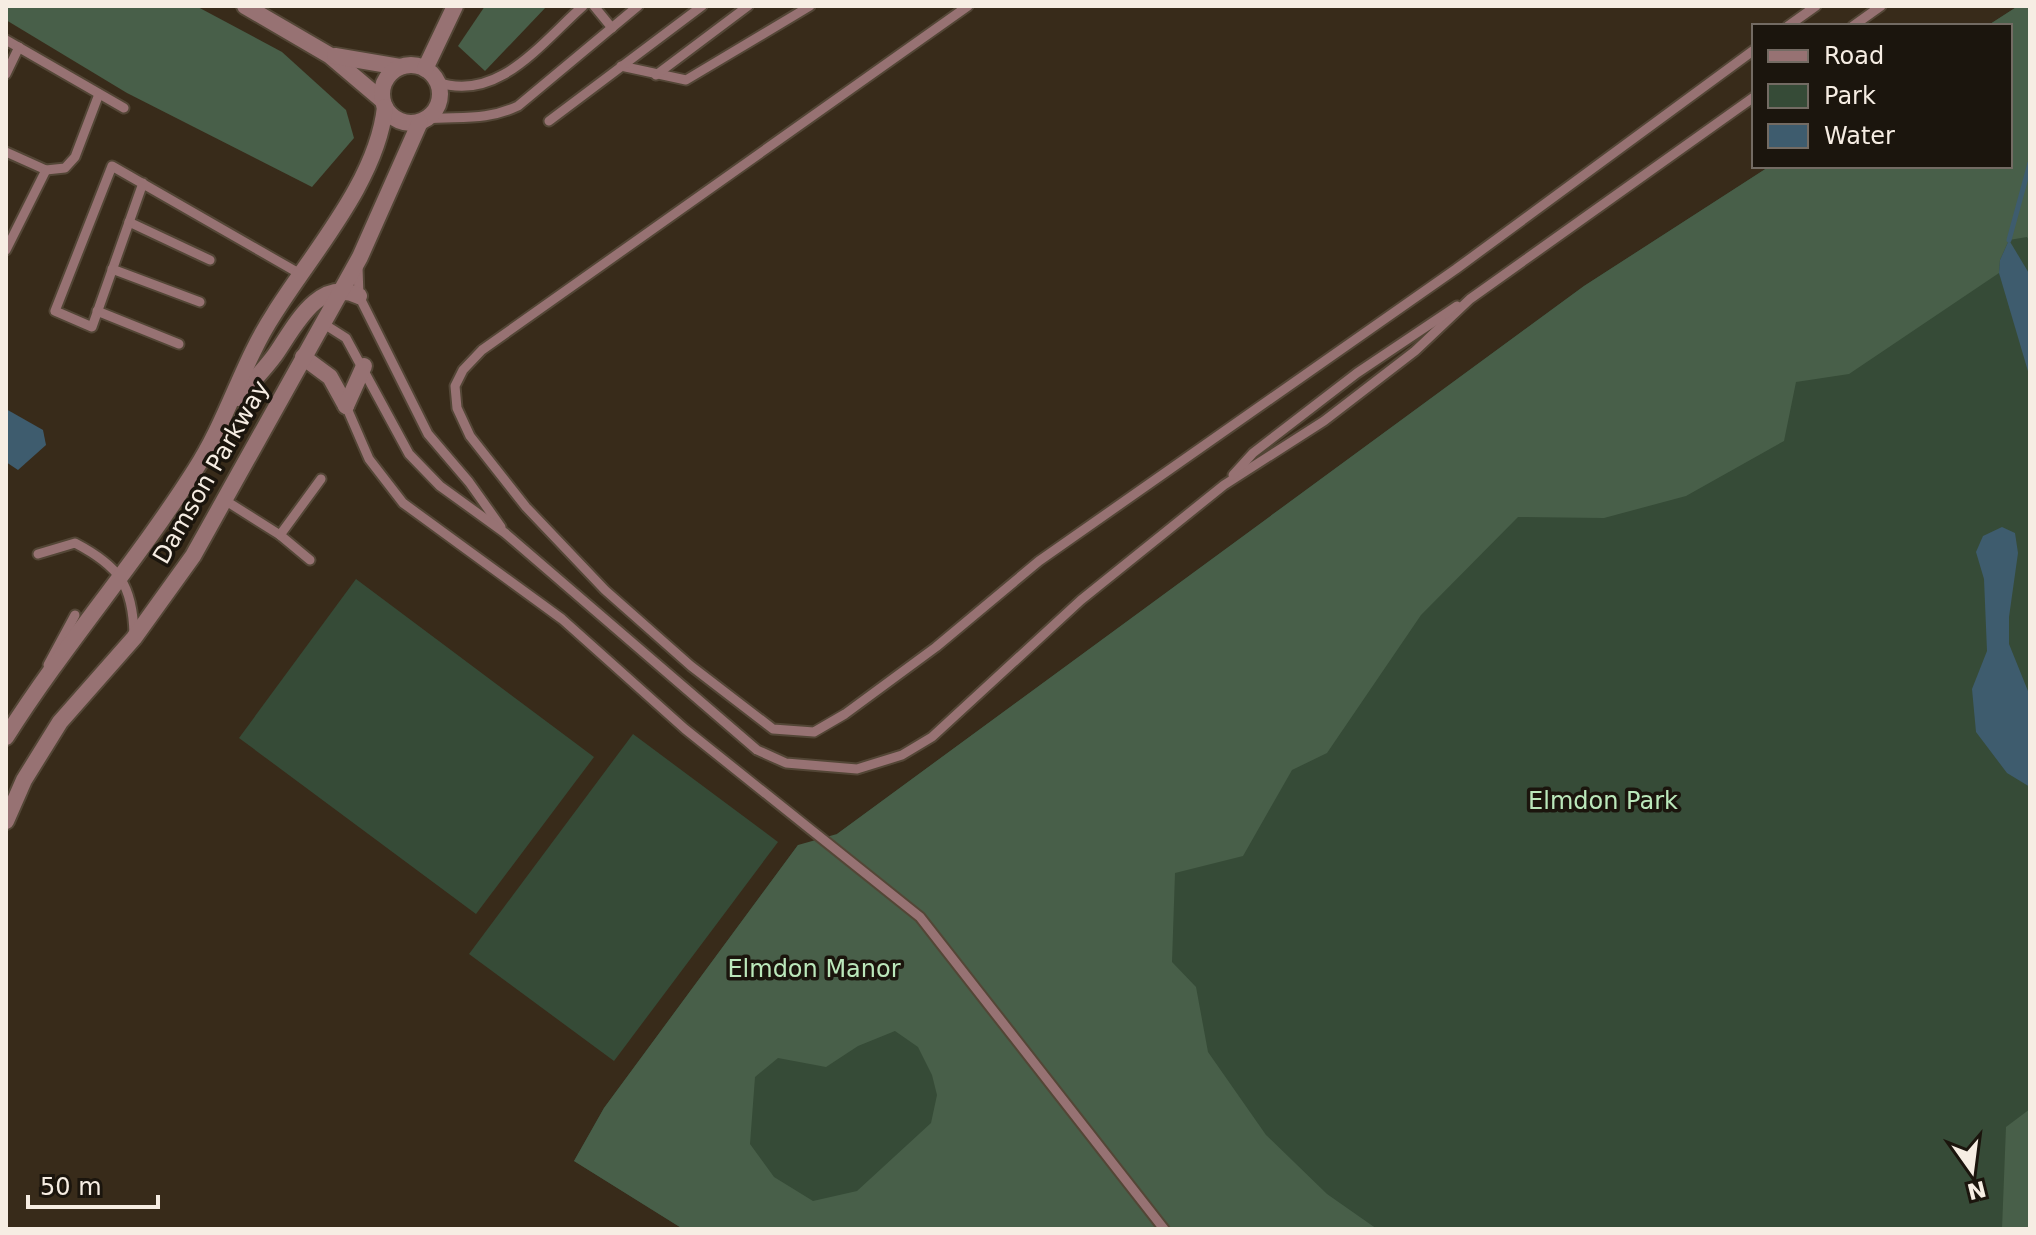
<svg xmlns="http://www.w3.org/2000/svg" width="2036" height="1235" font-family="'DejaVu Sans',sans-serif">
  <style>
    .green { fill: #364b37 }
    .forest { fill: #485f49; fill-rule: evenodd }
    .water { fill: #3e5c6e }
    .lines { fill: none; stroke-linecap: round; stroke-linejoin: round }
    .stream { stroke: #3e5c6e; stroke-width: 5 }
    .service-casing { stroke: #534636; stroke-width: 13 }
    .minor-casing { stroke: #534636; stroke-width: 20 }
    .tertiary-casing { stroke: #534636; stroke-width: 20 }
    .service { stroke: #977273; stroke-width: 9 }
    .minor { stroke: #977273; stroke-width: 16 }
    .tertiary { stroke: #977273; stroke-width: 16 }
    .labels { text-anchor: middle; stroke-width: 7; stroke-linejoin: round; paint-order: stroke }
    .street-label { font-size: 24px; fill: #f6ede3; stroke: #1b150d }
    .park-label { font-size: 24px; fill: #bbe8bb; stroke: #1b150d }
  </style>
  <rect width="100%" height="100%" fill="#382b1a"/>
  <!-- green -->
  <g class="green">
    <path d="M2018,6H2030V1229H1170L837,834L1584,286L1770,166H2010V26H1987Z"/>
    <path d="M356,579L594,757L476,914L239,738Z"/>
    <path d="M633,734L778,842L614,1061L469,954Z"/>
    <path d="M798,845L1136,1208L683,1229L574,1161L604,1108Z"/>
  </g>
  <!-- forest -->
  <g class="forest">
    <path d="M6,6H196L282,52L346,110L354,138L312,187L127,93L6,20Z"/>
    <path d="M485,6H547L485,71L458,46Z"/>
    <path d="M2018,6H2030V242L2027,237L2009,240L2000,260L1999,273L1849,374L1796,382L1784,441L1686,496L1604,518L1518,517L1421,615L1327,753L1292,770L1243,856L1175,873L1172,962L1196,987L1208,1052L1266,1135L1327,1194L1377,1229H683L574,1161L604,1108L798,845L837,834L1584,286L1770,166H2010V26H1987ZM895,1031L918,1047L932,1075L937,1095L931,1123L857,1191L813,1201L774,1177L750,1144L755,1077L778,1058L826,1067L858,1046Z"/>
    <path d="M2030,1109V1229H2002L2006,1127Z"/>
  </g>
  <!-- water -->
  <g class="water">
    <path d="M2009,240L2030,275V378L1999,273L2000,260Z"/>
    <path d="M6,409L43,430L46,445L18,470L6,462Z"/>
    <path d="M2002,527L2015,533L2018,553L2009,617V644L2030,696V787L2007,773L1976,732L1972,689L1987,651L1984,579L1976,552L1983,536Z"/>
  </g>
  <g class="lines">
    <!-- stream -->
    <path class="stream" d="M2009,240L2030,163"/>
    <!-- service casing -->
    <g class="service-casing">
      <g id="service">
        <path d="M594,6L612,28"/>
        <path d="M968,6L482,350L463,370L455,386L457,408L470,436L526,507L605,590L691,666L773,729L814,732L845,714L936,647L1039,561L1456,269L1754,50"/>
        <path d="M1788,26L1816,6"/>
        <path d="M1853,26L1881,6"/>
        <path d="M6,40L124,108"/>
        <path d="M621,66L686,80L810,6"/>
        <path d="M6,74L19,47"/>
        <path d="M656,75L748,6"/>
        <path d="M437,82C498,103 541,43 583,6"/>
        <path d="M426,119C460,116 486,121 518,106L638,6"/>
        <path d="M549,121L702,6"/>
        <path d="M6,152L46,170L65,168L75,157L99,94"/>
        <path d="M143,183L92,327L55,311L112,166L302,275"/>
        <path d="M129,222L210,260"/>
        <path d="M6,250L46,170"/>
        <path d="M358,268L359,296L428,434L469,482L501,527"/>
        <path d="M112,269L200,302"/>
        <path d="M97,311L179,344"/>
        <path d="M324,324L346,338L409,454L440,486L505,533L757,750L786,763L857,769L902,755L932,737L1081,600L1224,485L1324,421L1415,351L1470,299L1754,97"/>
        <path d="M346,406L369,459L403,503L562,619L685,729L920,917L1164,1229"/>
        <path d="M1233,475L1253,453L1357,373L1457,306"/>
        <path d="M223,499L280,535L310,560"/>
        <path d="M280,535L321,479"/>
        <path d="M38,554L75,543C119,566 133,585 134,635"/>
        <path d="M48,665L75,615"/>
      </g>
    </g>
    <!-- minor casing -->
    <g class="minor-casing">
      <g id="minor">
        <path d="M303,357L330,377L346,406"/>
        <path d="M346,406L364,366"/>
      </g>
    </g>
    <!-- tertiary casing -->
    <g class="tertiary-casing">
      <g id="tertiary">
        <path d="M245,6L329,55L382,100"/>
        <path d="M335,56L400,67"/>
        <circle cx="411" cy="94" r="29"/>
        <path d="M425,69L455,6"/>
        <path d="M238,398C250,384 264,370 275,355C294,328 318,276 359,296"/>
        <path d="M6,737C64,645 136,563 195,470C227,421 242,363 274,314C312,253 377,181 385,107"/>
        <path d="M6,821L24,780L60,722L134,638L193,556L360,257L420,122"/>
      </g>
    </g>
    <!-- service -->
    <use href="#service" class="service"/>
    <!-- minor -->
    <use href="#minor" class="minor"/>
    <!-- tertiary -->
    <use href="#tertiary" class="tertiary"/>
  </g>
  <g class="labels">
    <!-- street labels -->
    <g class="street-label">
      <text transform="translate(211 472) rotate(-60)" y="8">Damson Parkway</text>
    </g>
    <!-- park labels -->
    <g class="park-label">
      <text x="1603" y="809">Elmdon Park</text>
      <text x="814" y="977">Elmdon Manor</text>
    </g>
  </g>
  <!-- border -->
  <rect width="2036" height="1235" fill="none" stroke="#f6ede3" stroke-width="16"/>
  <!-- legend -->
  <rect x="1752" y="24" width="260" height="144" fill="#1b150d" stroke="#736b63" stroke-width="2"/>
  <rect x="1768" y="50" width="40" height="12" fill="#977273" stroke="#736b63" stroke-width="2"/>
  <text x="1824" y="64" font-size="24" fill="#f6ede3">Road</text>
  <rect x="1768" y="84" width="40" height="24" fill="#364b37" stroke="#736b63" stroke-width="2"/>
  <text x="1824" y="104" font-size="24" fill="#f6ede3">Park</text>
  <rect x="1768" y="124" width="40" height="24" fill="#3e5c6e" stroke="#736b63" stroke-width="2"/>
  <text x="1824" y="144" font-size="24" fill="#f6ede3">Water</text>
  <!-- north arrow -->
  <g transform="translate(1972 1171) rotate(166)" stroke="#1b150d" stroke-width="6" paint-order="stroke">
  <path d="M0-6L14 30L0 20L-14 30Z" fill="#f6ede3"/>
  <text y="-12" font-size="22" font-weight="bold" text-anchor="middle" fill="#f6ede3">N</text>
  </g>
  <!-- scale -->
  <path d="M28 1195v12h130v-12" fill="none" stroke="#f6ede3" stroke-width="4"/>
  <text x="40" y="1195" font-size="24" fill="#f6ede3" stroke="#1b150d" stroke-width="6" paint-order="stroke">50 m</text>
</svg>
